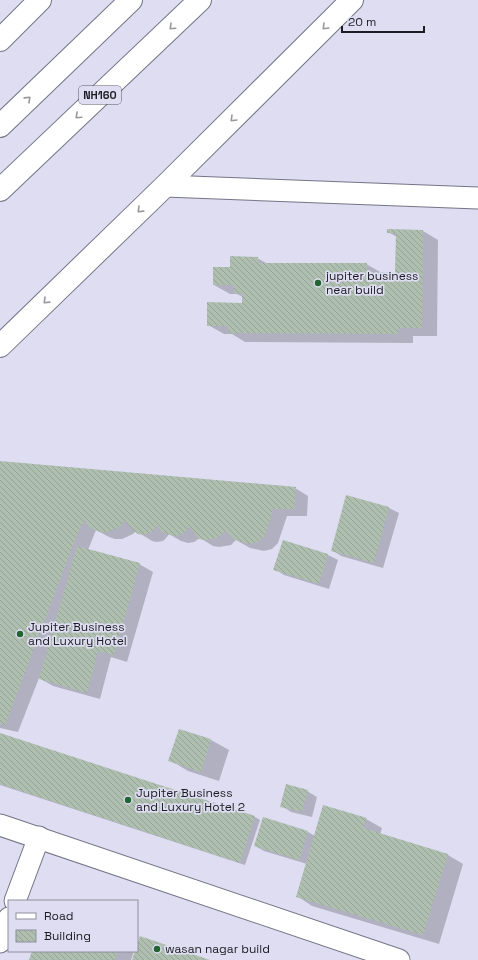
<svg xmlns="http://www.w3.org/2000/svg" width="478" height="960" font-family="'Space Grotesk',sans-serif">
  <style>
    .shadow { fill: #0003 }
    .building { fill: url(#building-back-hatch) }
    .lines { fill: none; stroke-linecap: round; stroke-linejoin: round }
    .street-casing { stroke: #757486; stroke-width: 23 }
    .primary-casing { stroke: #757486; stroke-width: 24 }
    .highway-casing { stroke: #757486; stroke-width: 24 }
    .street { stroke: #fff; stroke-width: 21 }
    .primary { stroke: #fff; stroke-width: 22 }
    .highway { stroke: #fff; stroke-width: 22 }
    .oneway { stroke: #98989c }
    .poi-dot { fill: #216632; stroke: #deddf1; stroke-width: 1.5 }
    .labels { text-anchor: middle; stroke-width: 3.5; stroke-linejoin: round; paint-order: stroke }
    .shield { fill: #deddf1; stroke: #565560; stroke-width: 1 }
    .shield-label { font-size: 11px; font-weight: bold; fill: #1b1b22 }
    .poi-label { font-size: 12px; fill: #1b1b22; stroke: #deddf1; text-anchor: start }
  </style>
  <defs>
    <pattern id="building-back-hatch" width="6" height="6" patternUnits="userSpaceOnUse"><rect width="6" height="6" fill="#aebfaf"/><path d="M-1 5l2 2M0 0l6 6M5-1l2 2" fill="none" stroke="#95a496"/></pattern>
  </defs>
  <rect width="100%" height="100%" fill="#deddf1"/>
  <!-- shadow -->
  <g class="shadow">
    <path d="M423,231L438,240L437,336H413V343L245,342L232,334H224L208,325L243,304V297L237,294H230L214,285L231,268L257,258L268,264H366L382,273L396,274L397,237L388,232Z"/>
    <path d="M0,462L295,488L308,496L307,516H287L278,543L272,549L264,551L250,548L236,540L231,545L219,547L213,546L200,538L194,542L188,543L181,541L169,534L167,537L163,541L157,542L152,541L136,531L133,534L122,539H115L109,537L96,530L88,550L139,564L153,572L127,662L111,657L100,699L53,686L39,678L18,732L0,728Z"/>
    <path d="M347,496L389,508L399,513L383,568L341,556L332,550Z"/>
    <path d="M283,541L328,555L338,560L329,589L284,575L275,569Z"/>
    <path d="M0,734L255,817L260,820L245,865L0,785Z"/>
    <path d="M211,740L229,750L219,781L188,771L170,760Z"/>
    <path d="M307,791L317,797L312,817L291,812L282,806Z"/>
    <path d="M366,819L382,828L380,835L448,855L463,864L439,944L312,906L297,896L307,864L264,851L255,846L308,832L315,836Z"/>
    <path d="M34,951H134L131,960H30Z"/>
  </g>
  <!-- building -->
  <g class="building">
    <path d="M387,229L423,230L422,328H398V334L228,333V326H207V302L242,303V293H234V285H213V267H230V256L258,257V263H367L366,281H377V272L395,273L396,233H387Z"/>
    <path d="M0,461L296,487L294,509H273L265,536L258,542L250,544L235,540L225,531L217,538L212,539L205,540L199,539L189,526L185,532L181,535L174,536L167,534L162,532L157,525L154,530L149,533L143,535L138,534L134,531L125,521L119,527L108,532H101L94,530L87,525L85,519L78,532L5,725L0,724Z"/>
    <path d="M346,495L389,507L374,563L331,551Z"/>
    <path d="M283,540L328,554L319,584L273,570Z"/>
    <path d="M77,546L140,563L114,655L98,651L87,693L39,679Z"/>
    <path d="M179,729L211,739L201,772L168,761Z"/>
    <path d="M0,733L255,816L240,863L0,784Z"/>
    <path d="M286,784L308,790L302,812L280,807Z"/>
    <path d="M323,805L367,818L363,828L448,854L423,935L296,897Z"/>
    <path d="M263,817L308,831L299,860L254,846Z"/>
    <path d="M140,936L210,960H132L135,951H137V946Z"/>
    <path d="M32,951H118L115,960H29Z"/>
  </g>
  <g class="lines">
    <!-- street casing -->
    <g class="street-casing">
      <g id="street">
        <path d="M165,186L478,198"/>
        <path d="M0,825L399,960"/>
        <path d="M15,901L39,837"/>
        <path d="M0,942L9,918"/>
      </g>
    </g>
    <!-- primary casing -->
    <g class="primary-casing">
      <g id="primary">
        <path d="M0,40L40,0"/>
        <path d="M0,346L165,186L352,0"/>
      </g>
    </g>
    <!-- highway casing -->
    <g class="highway-casing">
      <g id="highway">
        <path d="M0,126L131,0"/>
        <path d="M0,190L200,0"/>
      </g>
    </g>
    <!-- street -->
    <use href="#street" class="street"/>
    <!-- primary -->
    <use href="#primary" class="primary"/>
    <!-- highway -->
    <use href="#highway" class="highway"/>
  </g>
  <!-- one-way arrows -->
  <defs><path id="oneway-chevron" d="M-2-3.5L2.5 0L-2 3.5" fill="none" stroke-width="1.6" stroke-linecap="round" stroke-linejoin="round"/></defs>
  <g class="oneway">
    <use href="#oneway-chevron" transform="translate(172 27) rotate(137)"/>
    <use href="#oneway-chevron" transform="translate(325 27) rotate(135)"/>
    <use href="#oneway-chevron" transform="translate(28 99) rotate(-44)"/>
    <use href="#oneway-chevron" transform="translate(78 116) rotate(137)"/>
    <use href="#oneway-chevron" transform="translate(233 119) rotate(135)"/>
    <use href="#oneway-chevron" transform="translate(140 210) rotate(136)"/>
    <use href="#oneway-chevron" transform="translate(46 301) rotate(136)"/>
  </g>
  <!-- markers -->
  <g class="poi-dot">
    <circle cx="318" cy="283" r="4"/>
    <circle cx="20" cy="634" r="4"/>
    <circle cx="128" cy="800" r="4"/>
    <circle cx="157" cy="949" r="4"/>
  </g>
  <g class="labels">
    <!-- shield labels -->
    <rect class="shield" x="79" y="86" width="42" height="18" rx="3"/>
    <g class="shield-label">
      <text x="100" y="99">NH160</text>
    </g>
    <!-- poi labels -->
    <g class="poi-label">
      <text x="326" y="280">jupiter business<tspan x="326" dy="14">near build</tspan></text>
      <text x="28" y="631">Jupiter Business<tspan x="28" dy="14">and Luxury Hotel</tspan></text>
      <text x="136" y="797">Jupiter Business<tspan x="136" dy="14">and Luxury Hotel 2</tspan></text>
      <text x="165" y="953">wasan nagar build</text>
    </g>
  </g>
  <!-- legend -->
  <rect x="8" y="900" width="130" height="52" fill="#deddf1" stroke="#908f9e"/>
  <rect x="16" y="913" width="20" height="6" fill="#ffffff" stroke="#908f9e"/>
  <text x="44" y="920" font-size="12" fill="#1b1b22">Road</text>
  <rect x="16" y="930" width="20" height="12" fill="url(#building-back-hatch)" stroke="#908f9e"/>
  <text x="44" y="940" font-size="12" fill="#1b1b22">Building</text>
  <!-- scale -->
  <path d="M342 26v6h82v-6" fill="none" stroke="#1b1b22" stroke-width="2"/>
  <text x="348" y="26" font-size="12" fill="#1b1b22" stroke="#deddf1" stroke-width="3" paint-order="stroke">20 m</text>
</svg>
